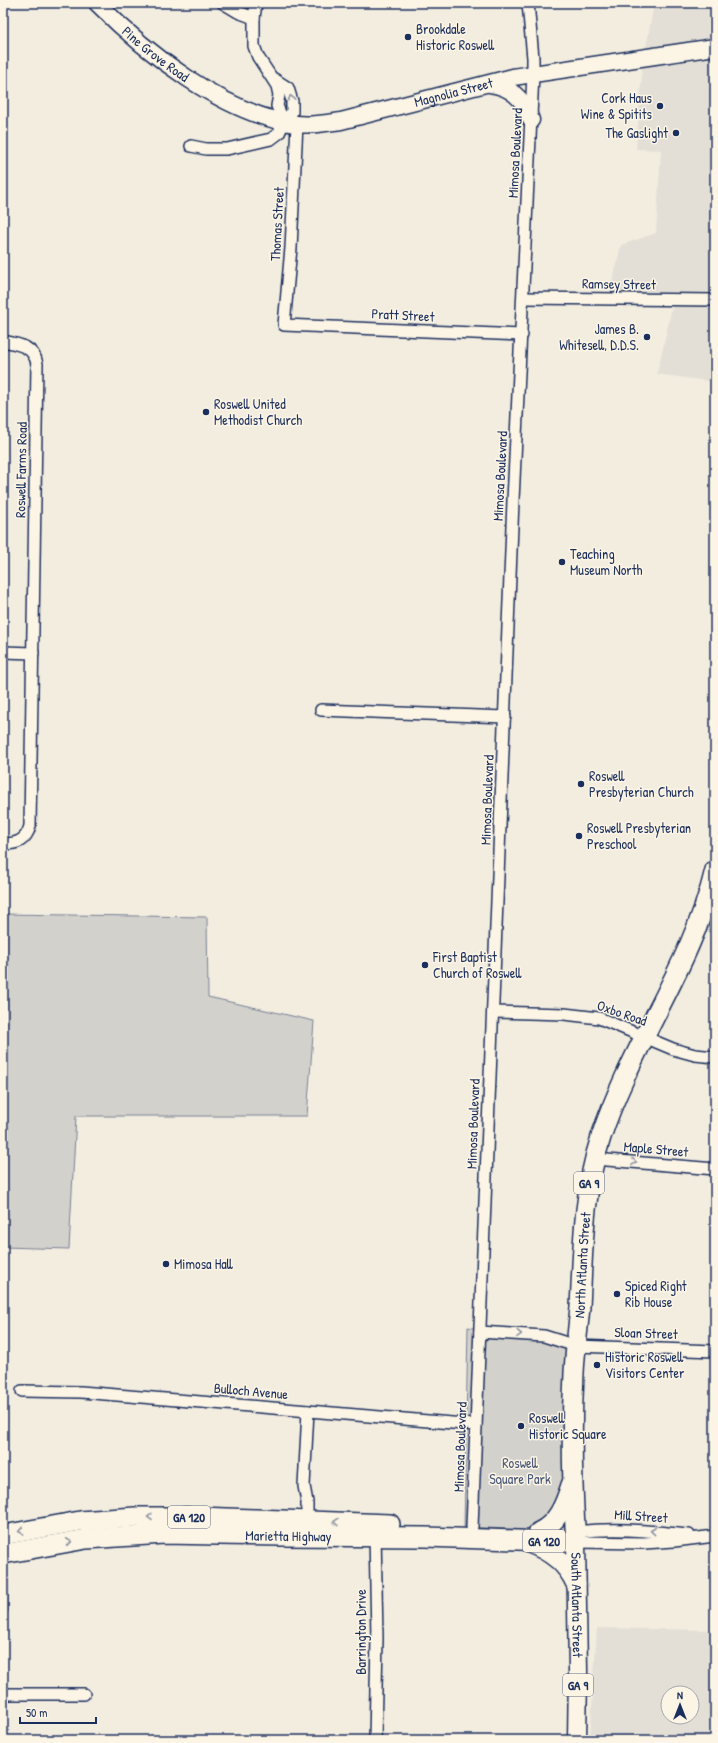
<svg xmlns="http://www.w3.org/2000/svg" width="718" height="1743" font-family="'Patrick Hand',sans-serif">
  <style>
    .built { fill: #e3dfd6; fill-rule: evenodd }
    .green { fill: #d3d1cc; stroke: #778095 }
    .water { fill: #a9acb3; stroke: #707a91 }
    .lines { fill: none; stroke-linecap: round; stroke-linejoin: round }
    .minor-casing { stroke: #1b2f5e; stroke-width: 14 }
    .secondary-casing { stroke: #1b2f5e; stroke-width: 19 }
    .primary-casing { stroke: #1b2f5e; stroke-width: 21 }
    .trunk-casing { stroke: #1b2f5e; stroke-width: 22 }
    .minor { stroke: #fcf5e5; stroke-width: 11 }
    .secondary { stroke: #fcf5e5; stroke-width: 16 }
    .primary { stroke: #fcf5e5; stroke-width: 18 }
    .trunk { stroke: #fcf5e5; stroke-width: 19 }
    .oneway { stroke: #8c92a2 }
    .poi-dot { fill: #1b2f5e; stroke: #fcf5e5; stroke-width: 1.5 }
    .labels { text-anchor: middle; stroke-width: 3; stroke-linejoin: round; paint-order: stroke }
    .shield { fill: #fcf5e5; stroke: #5e6a86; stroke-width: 1 }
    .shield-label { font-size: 13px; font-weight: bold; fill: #1b2f5e }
    .poi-label { font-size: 14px; fill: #1b2f5e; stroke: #fcf5e5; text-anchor: start }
    .street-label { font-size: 14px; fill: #1b2f5e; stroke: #fcf5e5 }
    .park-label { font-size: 14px; fill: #49587a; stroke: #fcf5e5 }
  </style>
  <rect width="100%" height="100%" fill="#f3ede0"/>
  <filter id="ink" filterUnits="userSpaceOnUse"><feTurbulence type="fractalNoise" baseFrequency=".025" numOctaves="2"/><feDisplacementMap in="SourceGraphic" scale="8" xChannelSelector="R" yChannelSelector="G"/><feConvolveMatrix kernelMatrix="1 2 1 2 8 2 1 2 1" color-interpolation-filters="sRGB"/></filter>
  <g filter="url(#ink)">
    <!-- built -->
    <g class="built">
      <path d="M654,3H715V382L657,374L675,294L610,293L621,245L656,233L661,150L636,149L642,71Z"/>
      <path d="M597,1628L715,1630V1740H590ZM668,1693H692V1717H668Z"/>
    </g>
    <!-- green -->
    <g class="green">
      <path d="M3,914L207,917L208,997L314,1021L307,1116H76L69,1249L3,1247Z"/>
      <path d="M468,1327L576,1346L575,1532L464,1527Z"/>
    </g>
    <!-- water -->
    <path class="water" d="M8,1578V1612L3,1613V1579Z"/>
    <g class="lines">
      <!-- minor casing -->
      <g class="minor-casing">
        <g id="minor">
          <path d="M223,3L238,12L254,18V46L258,57L277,86L279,95L277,106L284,122"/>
          <path d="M254,18L256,3"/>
          <path d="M297,124L291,248L284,325L522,335"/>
          <path d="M191,146L206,149H227L271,139L279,133L284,122L292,112V101L288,88L274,79"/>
          <path d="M523,298L715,300"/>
          <path d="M3,341C18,344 34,346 37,364L30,826C26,841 17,844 3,844"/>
          <path d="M3,652L33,653"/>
          <path d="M321,710L505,717"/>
          <path d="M493,1012L564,1014L599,1018L673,1049L695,1055L715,1057"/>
          <path d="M595,1159L715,1169"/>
          <path d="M480,1332L544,1336L576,1346L715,1351"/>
          <path d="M22,1391L81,1392L476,1425"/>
          <path d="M307,1521V1502L304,1486L308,1411"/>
          <path d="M472,1527L513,501L533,74V58L528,3"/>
          <path d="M575,1532C617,1527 648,1531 689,1535"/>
          <path d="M576,1542L644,1543L674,1541L715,1536"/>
          <path d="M3,1694H84"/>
          <path d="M375,1740L377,1638L375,1533"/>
        </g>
      </g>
      <!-- secondary casing -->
      <g class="secondary-casing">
        <g id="secondary">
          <path id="s1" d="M97,3C145,52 225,115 296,124C311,126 326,123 341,121L513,77L715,47"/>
          <path d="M490,84C512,87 524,99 531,120"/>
        </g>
      </g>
      <!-- primary casing -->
      <g class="primary-casing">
        <g id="primary">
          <path id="s2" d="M576,1542L578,1671L577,1740"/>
        </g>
      </g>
      <!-- trunk casing -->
      <g class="trunk-casing">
        <g id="trunk">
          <path d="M539,1532C558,1523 565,1504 571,1485"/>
          <path d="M3,1535L80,1521L135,1517H199L390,1524"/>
          <path d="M529,1543C551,1551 567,1563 576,1584"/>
          <path id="s3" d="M3,1554L86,1539L164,1534L283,1536L425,1537L576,1542C572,1486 571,1429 574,1373C575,1351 578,1329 580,1307C583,1249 583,1192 601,1137C631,1045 693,964 715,870"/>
        </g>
      </g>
      <!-- minor -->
      <use href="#minor" class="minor"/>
      <!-- secondary -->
      <use href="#secondary" class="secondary"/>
      <!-- primary -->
      <use href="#primary" class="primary"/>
      <!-- trunk -->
      <use href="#trunk" class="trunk"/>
    </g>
    <!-- one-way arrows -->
    <defs><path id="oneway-chevron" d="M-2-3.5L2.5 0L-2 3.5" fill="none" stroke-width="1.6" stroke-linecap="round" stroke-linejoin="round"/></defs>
    <g class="oneway">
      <use href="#oneway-chevron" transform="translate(291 98) rotate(-104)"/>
      <use href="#oneway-chevron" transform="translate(634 1162) rotate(5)"/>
      <use href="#oneway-chevron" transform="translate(519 1334) rotate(3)"/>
      <use href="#oneway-chevron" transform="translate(150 1517) rotate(179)"/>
      <use href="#oneway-chevron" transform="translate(336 1522) rotate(-178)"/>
      <use href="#oneway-chevron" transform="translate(21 1531) rotate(169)"/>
      <use href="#oneway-chevron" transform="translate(653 1531) rotate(-174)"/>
      <use href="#oneway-chevron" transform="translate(69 1542) rotate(-8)"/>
    </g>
  </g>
  <!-- markers -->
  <g class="poi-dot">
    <circle cx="408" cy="37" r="4"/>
    <circle cx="660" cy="106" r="4"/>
    <circle cx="676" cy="133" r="4"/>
    <circle cx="647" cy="337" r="4"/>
    <circle cx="206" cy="412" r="4"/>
    <circle cx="562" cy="562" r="4"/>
    <circle cx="581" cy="784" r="4"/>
    <circle cx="579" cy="836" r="4"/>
    <circle cx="425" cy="965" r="4"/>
    <circle cx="166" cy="1264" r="4"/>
    <circle cx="617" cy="1294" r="4"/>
    <circle cx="597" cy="1365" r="4"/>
    <circle cx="521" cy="1426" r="4"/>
  </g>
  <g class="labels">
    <!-- shield labels -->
    <g class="shield">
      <rect x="574" y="1172" width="30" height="22" rx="3"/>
      <rect x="168" y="1506" width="42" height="22" rx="3"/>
      <rect x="523" y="1530" width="42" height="22" rx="3"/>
      <rect x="563" y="1674" width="30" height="22" rx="3"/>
    </g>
    <g class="shield-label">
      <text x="589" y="1188">GA 9</text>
      <text x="189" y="1522">GA 120</text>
      <text x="544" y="1546">GA 120</text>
      <text x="578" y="1690">GA 9</text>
    </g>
    <!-- poi labels -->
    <g class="poi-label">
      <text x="416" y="34">Brookdale<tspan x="416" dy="16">Historic Roswell</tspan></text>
      <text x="652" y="103" text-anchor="end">Cork Haus<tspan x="652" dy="16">Wine &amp; Spitits</tspan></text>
      <text x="668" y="138" text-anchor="end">The Gaslight</text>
      <text x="639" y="334" text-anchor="end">James B.<tspan x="639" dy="16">Whitesell, D.D.S.</tspan></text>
      <text x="214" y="409">Roswell United<tspan x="214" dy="16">Methodist Church</tspan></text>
      <text x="570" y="559">Teaching<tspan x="570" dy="16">Museum North</tspan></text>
      <text x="589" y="781">Roswell<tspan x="589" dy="16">Presbyterian Church</tspan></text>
      <text x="587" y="833">Roswell Presbyterian<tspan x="587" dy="16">Preschool</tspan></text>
      <text x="433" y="962">First Baptist<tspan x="433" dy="16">Church of Roswell</tspan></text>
      <text x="174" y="1269">Mimosa Hall</text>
      <text x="625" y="1291">Spiced Right<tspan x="625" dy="16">Rib House</tspan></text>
      <text x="605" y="1362">Historic Roswell<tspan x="605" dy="16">Visitors Center</tspan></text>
      <text x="529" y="1423">Roswell<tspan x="529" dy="16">Historic Square</tspan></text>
    </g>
    <!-- street labels -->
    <g class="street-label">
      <text dy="5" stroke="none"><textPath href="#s1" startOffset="78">Pine Grove Road</textPath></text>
      <text dy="5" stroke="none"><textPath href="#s1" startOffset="398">Magnolia Street</textPath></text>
      <text transform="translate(515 153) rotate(-87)" y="5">Mimosa Boulevard</text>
      <text transform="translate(277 224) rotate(-87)" y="5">Thomas Street</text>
      <text transform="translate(619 284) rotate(1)" y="5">Ramsey Street</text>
      <text transform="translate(403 315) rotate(3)" y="5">Pratt Street</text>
      <text transform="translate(21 470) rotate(-89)" y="5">Roswell Farms Road</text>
      <text transform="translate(500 476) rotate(-87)" y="5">Mimosa Boulevard</text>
      <text transform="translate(487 800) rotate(-88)" y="5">Mimosa Boulevard</text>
      <text transform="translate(622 1013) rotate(19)" y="5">Oxbo Road</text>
      <text transform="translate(473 1124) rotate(-88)" y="5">Mimosa Boulevard</text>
      <text transform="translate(656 1149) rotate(5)" y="5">Maple Street</text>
      <text dy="5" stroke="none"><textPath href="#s3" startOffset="852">North Atlanta Street</textPath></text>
      <text transform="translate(646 1333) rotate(2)" y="5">Sloan Street</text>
      <text transform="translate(251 1391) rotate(5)" y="5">Bulloch Avenue</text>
      <text transform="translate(460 1447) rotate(-88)" y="5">Mimosa Boulevard</text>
      <text transform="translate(641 1516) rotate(4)" y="5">Mill Street</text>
      <text dy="5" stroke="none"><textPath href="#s3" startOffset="287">Marietta Highway</textPath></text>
      <text dy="5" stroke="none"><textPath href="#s2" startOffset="63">South Atlanta Street</textPath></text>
      <text transform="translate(361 1632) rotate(-90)" y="5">Barrington Drive</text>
    </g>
    <!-- park labels -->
    <g class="park-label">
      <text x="520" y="1468">Roswell<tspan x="520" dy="16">Square Park</tspan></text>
    </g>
  </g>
  <!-- margin -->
  <rect width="718" height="1743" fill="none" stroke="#fcf5e5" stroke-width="16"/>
  <rect x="8" y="8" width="702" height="1727" fill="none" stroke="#1b2f5e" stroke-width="1.5" filter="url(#ink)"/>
  <!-- north arrow -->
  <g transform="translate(680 1705)"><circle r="19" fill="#fcf5e5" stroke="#a2a6af"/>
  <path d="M0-3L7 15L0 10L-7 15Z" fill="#1b2f5e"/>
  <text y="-6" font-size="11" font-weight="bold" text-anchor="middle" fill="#1b2f5e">N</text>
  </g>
  <!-- scale -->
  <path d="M20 1717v6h76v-6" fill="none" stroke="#1b2f5e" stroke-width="2"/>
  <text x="26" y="1717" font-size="12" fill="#1b2f5e" stroke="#fcf5e5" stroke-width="3" paint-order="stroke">50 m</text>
</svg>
